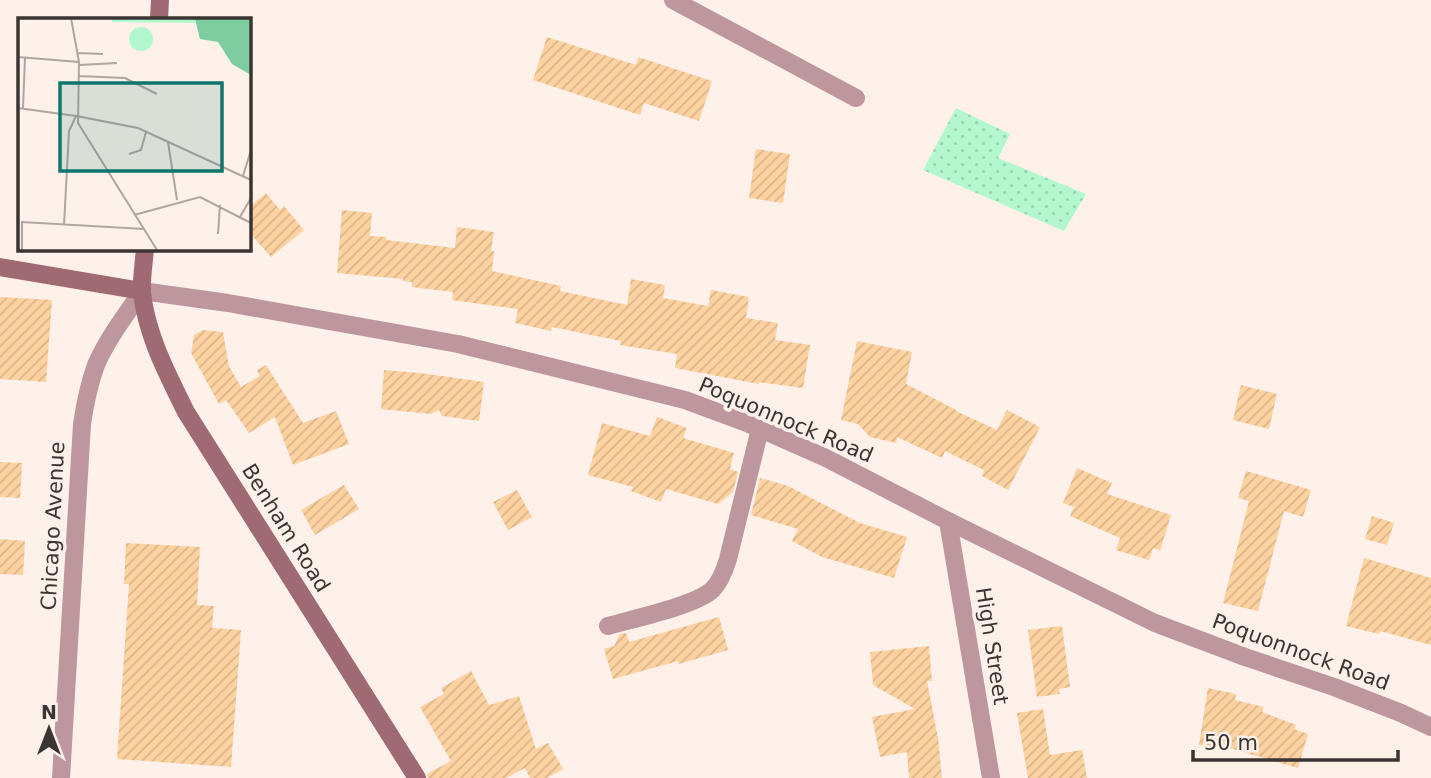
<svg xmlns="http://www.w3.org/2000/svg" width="1431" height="778" font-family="'DejaVu Sans',sans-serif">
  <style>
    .park { fill: url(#park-dots) }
    .building { fill: url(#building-hatch) }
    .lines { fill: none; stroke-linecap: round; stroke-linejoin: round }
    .minor { stroke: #bd979d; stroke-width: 18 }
    .tertiary { stroke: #bd979d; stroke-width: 18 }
    .secondary { stroke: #a06a73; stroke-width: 18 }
    .labels { text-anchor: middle; stroke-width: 7; stroke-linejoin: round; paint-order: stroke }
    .street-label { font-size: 21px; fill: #3a3533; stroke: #fdf1ea }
    .inset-road { fill: none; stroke: #afa6a1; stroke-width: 2 }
    .view { fill: #0f766e; fill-opacity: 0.15; stroke: #0f766e; stroke-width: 3.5 }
    .inset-edge { fill: none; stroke: #3a3533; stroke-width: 3.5 }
  </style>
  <defs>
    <pattern id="park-dots" width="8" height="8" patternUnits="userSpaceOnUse" patternTransform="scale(1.75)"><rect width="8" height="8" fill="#b3f7cf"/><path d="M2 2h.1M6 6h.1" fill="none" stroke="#9bd4b2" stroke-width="1.8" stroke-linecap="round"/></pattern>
    <pattern id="building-hatch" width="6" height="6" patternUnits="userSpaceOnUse" patternTransform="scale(1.75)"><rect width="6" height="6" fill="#fed2a0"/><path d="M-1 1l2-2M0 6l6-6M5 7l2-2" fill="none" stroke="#dab58a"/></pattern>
  </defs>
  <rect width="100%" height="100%" fill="#fdf1ea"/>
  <!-- park -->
  <path class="park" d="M956,108L1010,134L998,158L1086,194L1064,231L923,170Z"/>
  <!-- building -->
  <g class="building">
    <path d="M547,37L636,65L638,57L712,81L699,121L644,103L640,115L533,80Z"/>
    <path d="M756,149L790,154L783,203L749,198Z"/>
    <path d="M266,193L280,210L284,206L304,230L271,257L248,231V208Z"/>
    <path d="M342,210L372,213L370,236L386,237V240L455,248L457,227L494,232L491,251H494L492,271L561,286L560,291L627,305L631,279L665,285L663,298L708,306L711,290L749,297L746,318L778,323L775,340L810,345L803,388L759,382V384L675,368L677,354L620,345L621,341L552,327L551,331L515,323L518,309L452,300L453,292L412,287V282L403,281V279L337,273Z"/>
    <path d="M0,297L52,300L46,382L0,379Z"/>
    <path d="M203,330L223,332L229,366L241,387L260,376L257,370L266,365L303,423L336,411L349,444L293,465L275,417L249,433L226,400L219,404L191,353L194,335Z"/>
    <path d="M857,341L912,352L906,384L956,410V411L997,430L1007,410L1040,427L1008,490L982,476L984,470L945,451L942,458L897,437L896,443L870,437L858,424L841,420Z"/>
    <path d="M384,370L420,373L484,382L479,421L442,416L439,410L431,414L381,409Z"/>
    <path d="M1241,385L1277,394L1269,429L1233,420Z"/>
    <path d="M657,417L687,428L683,438L734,453L730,469L738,472L733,492L718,504L666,489L661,502L631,491L633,487L588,475L602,423L650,436Z"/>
    <path d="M0,462L22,463L20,498L0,497Z"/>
    <path d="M1077,468L1112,483L1107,494L1171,515L1160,551L1153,548L1149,560L1116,550L1120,538L1070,516L1074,507L1063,503Z"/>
    <path d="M1246,471L1311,490L1303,517L1284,511L1258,611L1223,603L1249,501L1238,498Z"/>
    <path d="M760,478L788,486L860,523L907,537L894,578L822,557L792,541L798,529L751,515Z"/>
    <path d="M344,485L359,509L315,535L301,510Z"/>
    <path d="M517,490L532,517L508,530L493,502Z"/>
    <path d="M1372,516L1394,523L1387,545L1365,539Z"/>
    <path d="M0,539L25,541L23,575L0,574Z"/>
    <path d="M126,543L200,547L197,605L214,606L212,628L241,630L231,767L117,759L129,584H124Z"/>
    <path d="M1364,558L1431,578V645L1380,631L1379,634L1346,626Z"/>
    <path d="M719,617L728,650L679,664L678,661L613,679L604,649L614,646L620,634L626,633L629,642Z"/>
    <path d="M1062,626L1070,687L1059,689L1060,694L1037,697L1028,630Z"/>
    <path d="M929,646L932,681H927L938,738L942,778H909L907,752L880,757L872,717L915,709L873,685L870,652Z"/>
    <path d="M471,671L489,705L519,696L536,749L548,743L563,769L547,778H530L525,768L506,778H428L427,774L451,761L420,707L444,694L441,688Z"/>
    <path d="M1208,688L1236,694L1235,700L1264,707L1262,712L1296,725L1294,729L1308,734L1298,768L1233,749L1199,745Z"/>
    <path d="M1043,709L1050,755L1082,750L1087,778H1028L1017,713Z"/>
  </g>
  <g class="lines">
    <!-- minor -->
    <g class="minor">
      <path d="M673,0L856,98"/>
      <path d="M948,521L991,778"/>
      <path d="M608,626C632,619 698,605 713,589C721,581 725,569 728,559L760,429"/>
      <path d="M61,778L82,424C85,404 89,384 96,365C107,339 126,315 142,291"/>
    </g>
    <!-- tertiary -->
    <path class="tertiary" d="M142,291L228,303L458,344L685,400L747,423L826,458L948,521L1155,623L1245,657L1334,687L1401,713L1431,727"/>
    <!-- secondary -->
    <g class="secondary">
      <path d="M159,19L160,0"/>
      <path d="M145,248C144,263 141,279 142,293C147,336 167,373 186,412L417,778"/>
      <path d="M0,267L142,291"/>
    </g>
  </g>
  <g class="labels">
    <!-- street labels -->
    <g class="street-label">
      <text transform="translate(786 420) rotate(23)" y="7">Poquonnock Road</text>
      <text transform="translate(53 526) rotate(-87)" y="7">Chicago Avenue</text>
      <text transform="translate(286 528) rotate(58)" y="7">Benham Road</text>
      <text transform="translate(992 646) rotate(81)" y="7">High Street</text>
      <text transform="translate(1301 652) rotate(20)" y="7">Poquonnock Road</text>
    </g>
  </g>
  <!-- overview -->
  <g transform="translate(18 18)">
    <rect width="233" height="233" fill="#fdf1ea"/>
    <path d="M233,0V57L214,46L200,24L182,21L177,1Z" fill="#7dcda0"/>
    <path d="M94,0H177L178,5L94,4Z" fill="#b3f7cf"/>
    <path d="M111 21a12 12 0 1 1 24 0a12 12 0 1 1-24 0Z" fill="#b3f7cf"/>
    <path class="inset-road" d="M53,0L61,44L60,105L139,232M60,35L85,36M0,39L61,44M61,47L99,45M60,58L107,60L139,76M0,90L58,98M5,90L7,40M150,124L159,182M111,136L123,132L128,114M225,158L233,132M116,197L182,179L233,205M222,199L233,180M46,207L51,113L58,98L120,110L233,162M200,216L202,187M4,232V204L126,211"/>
    <path class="view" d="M42,65H204V153H42Z"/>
    <rect width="233" height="233" class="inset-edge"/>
  </g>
  <!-- north arrow -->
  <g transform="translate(49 729)" stroke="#fdf1ea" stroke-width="5" paint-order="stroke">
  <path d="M0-5L12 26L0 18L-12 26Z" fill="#3a3533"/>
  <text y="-10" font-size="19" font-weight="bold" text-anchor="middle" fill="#3a3533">N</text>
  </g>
  <!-- scale -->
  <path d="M1193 750v10h205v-10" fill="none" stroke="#3a3533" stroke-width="3.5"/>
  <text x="1204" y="750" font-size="21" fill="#3a3533" stroke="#fdf1ea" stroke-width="5" paint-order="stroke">50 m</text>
</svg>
